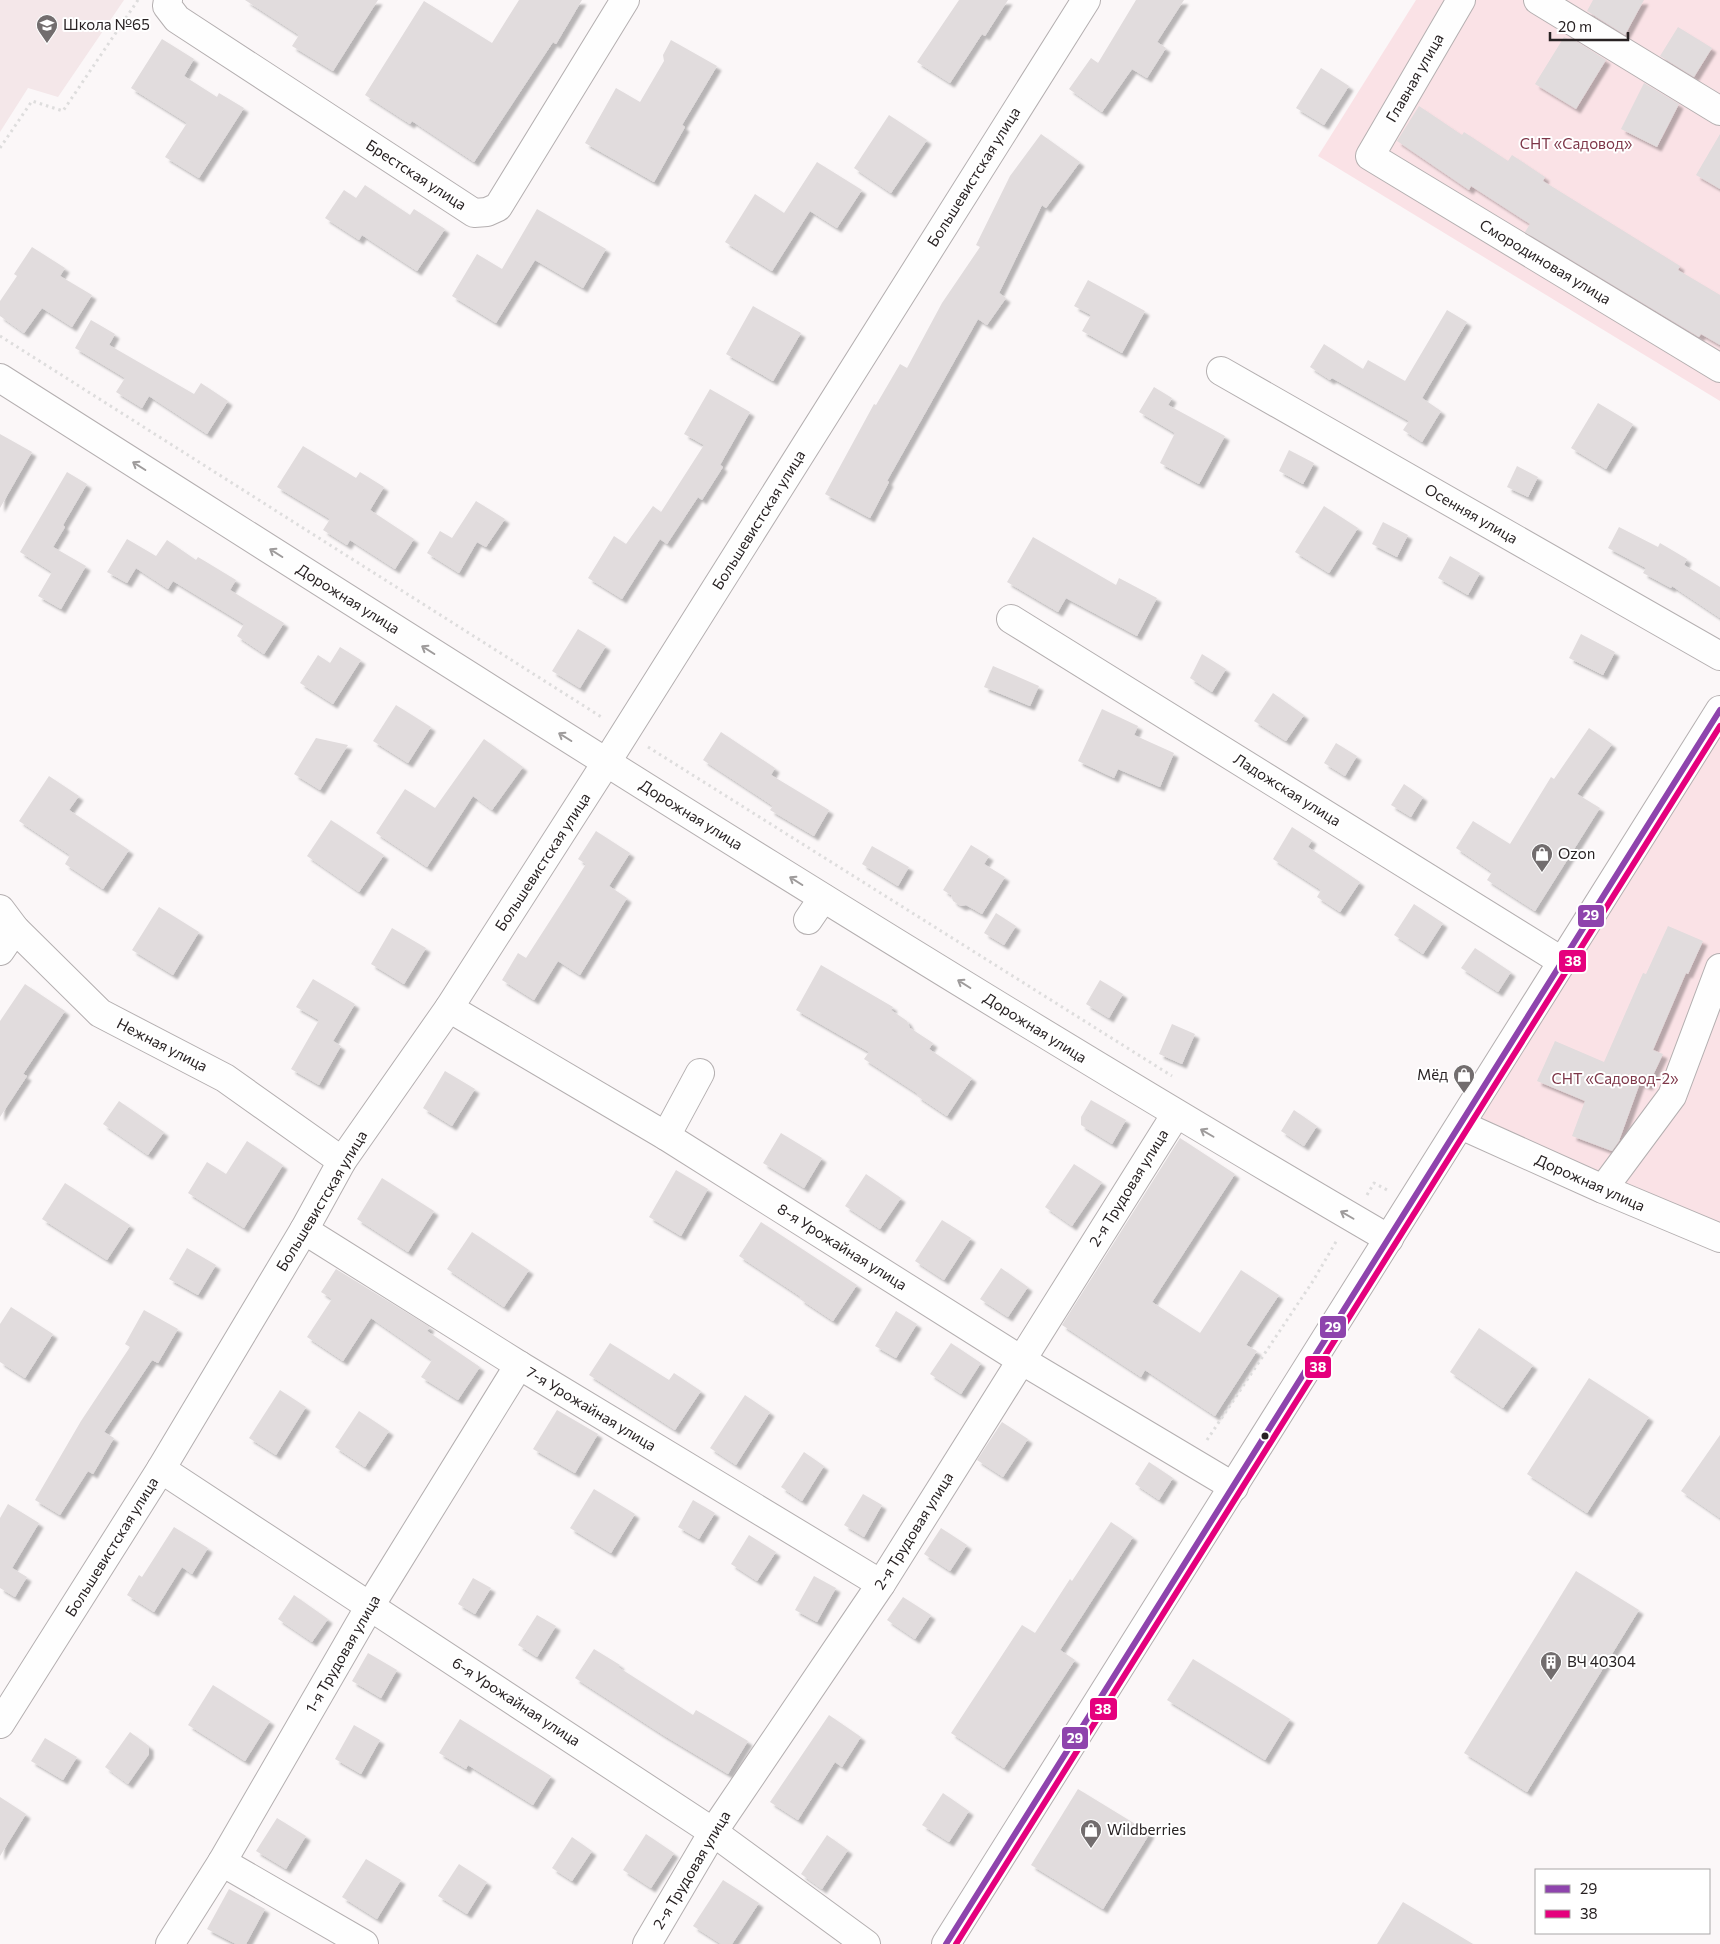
<svg xmlns="http://www.w3.org/2000/svg" width="1720" height="1944" font-family="Commissioner,sans-serif">
  <style>
    .built { fill: #f4e7e9 }
    .green { fill: #fae2e6 }
    .building { fill: #e1dcdd; filter: url(#shadow) }
    .lines { fill: none; stroke-linecap: round; stroke-linejoin: round }
    .minor-casing { stroke: #b4afb0; stroke-width: 30 }
    .tertiary-casing { stroke: #b4afb0; stroke-width: 30 }
    .path { stroke: #dedddd; stroke-width: 3; stroke-dasharray: 2.5 4; stroke-linecap: butt }
    .minor { stroke: #fefefe; stroke-width: 28 }
    .tertiary { stroke: #fefefe; stroke-width: 28 }
    .bus-1-casing { stroke: #fff; stroke-width: 10 }
    .bus-2-casing { stroke: #fff; stroke-width: 10 }
    .bus-1 { stroke: #8e44ad; stroke-width: 6 }
    .bus-2 { stroke: #e5007d; stroke-width: 6 }
    .oneway { stroke: #9e9b9b }
    .bus-dot { fill: #282223; stroke: #fff; stroke-width: 2 }
    .labels { text-anchor: middle; stroke-width: 4; stroke-linejoin: round; paint-order: stroke }
    .poi-label { font-size: 15px; fill: #282223; stroke: #fff; text-anchor: start }
    .street-label { font-size: 15px; fill: #282223; stroke: #fff }
    .park-label { font-size: 15px; fill: #7d3648; stroke: #fff }
    .line-badge { stroke: #fff; stroke-width: 2 }
    .badge-label { font-size: 14px; text-anchor: middle; font-weight: bold; fill: #fff }
  </style>
  <defs>
    <filter id="shadow"><feDropShadow dx="4.5" dy="4.5" stdDeviation="1" flood-color="#0004"/></filter>
  </defs>
  <rect width="100%" height="100%" fill="#fbf7f8"/>
  <!-- built -->
  <path class="built" d="M0,0H124L58,97L28,88L0,132Z"/>
  <!-- green -->
  <g class="green">
    <path d="M1416,0H1720V401L1318,156Z"/>
    <path d="M1720,710V1238L1461,1125Z"/>
  </g>
  <!-- building -->
  <g class="building">
    <path d="M245,0H378L333,71L292,46L299,35Z"/>
    <path d="M519,0H582L556,44L553,42L474,162L412,121L410,124L365,95L424,1L492,43Z"/>
    <path d="M959,0H1008L985,36L982,34L950,83L917,62Z"/>
    <path d="M1136,0H1184L1157,42L1166,48L1147,78L1132,69L1102,112L1069,89L1091,58L1098,63Z"/>
    <path d="M1593,0H1644L1625,35L1587,11Z"/>
    <path d="M1678,27L1712,48L1694,77L1660,56Z"/>
    <path d="M1564,37L1570,40L1571,38L1606,60L1576,109L1535,84Z"/>
    <path d="M162,39L194,59L184,76L217,97L219,93L244,108L199,178L165,157L187,123L131,88Z"/>
    <path d="M671,40L717,66L682,125L685,127L654,182L585,143L616,88L640,102L664,61L663,55Z"/>
    <path d="M1321,68L1349,86L1324,125L1296,108Z"/>
    <path d="M1644,83L1679,104L1657,147L1621,129Z"/>
    <path d="M1419,106L1462,135L1464,132L1508,161L1512,155L1545,177L1543,181L1680,266L1678,270L1720,295V345L1701,334L1699,337L1525,232L1530,224L1471,186L1469,190L1397,141Z"/>
    <path d="M889,115L927,140L891,193L854,168Z"/>
    <path d="M1041,134L1080,162L1046,208L1042,205L999,293L1006,298L987,325L978,319L887,481L889,482L870,518L825,494L874,404L876,405L900,364L907,368L942,303L980,247L976,245L1010,176Z"/>
    <path d="M1720,134V189L1696,175Z"/>
    <path d="M817,162L862,190L837,228L810,211L772,271L725,242L755,194L784,213Z"/>
    <path d="M365,185L410,215L414,209L445,229L417,271L362,235L359,240L325,218L344,190L356,198Z"/>
    <path d="M537,209L606,249L583,288L535,260L496,323L452,296L477,254L502,269Z"/>
    <path d="M32,247L65,268L60,276L92,295L72,327L42,308L24,333L0,316V301L17,276L14,274Z"/>
    <path d="M1088,280L1145,311L1122,353L1082,331L1091,315L1074,306Z"/>
    <path d="M753,306L801,333L773,381L726,354Z"/>
    <path d="M1447,310L1467,322L1422,398L1441,411L1422,442L1403,430L1409,421L1332,378L1330,380L1310,367L1324,344L1363,369L1368,360L1405,381Z"/>
    <path d="M91,320L115,334L109,345L194,394L201,383L228,401L207,434L149,396L142,408L116,392L125,378L75,348Z"/>
    <path d="M1154,387L1172,398L1168,405L1225,436L1199,484L1160,463L1175,433L1139,412Z"/>
    <path d="M710,389L750,412L720,465L723,467L702,500L698,497L667,544L660,539L622,599L588,578L614,536L626,544L653,506L661,512L704,445L684,434Z"/>
    <path d="M1598,403L1633,424L1606,469L1571,448Z"/>
    <path d="M0,434L32,452L0,508Z"/>
    <path d="M303,446L356,478L360,472L384,487L370,510L414,539L395,569L350,540L347,545L323,530L330,519L277,487Z"/>
    <path d="M1289,450L1314,463L1303,484L1279,471Z"/>
    <path d="M1517,466L1538,477L1528,497L1507,487Z"/>
    <path d="M67,472L87,484L63,525L65,527L53,547L86,566L61,609L38,596L52,572L20,552Z"/>
    <path d="M476,501L505,519L486,547L477,542L459,573L427,553L440,531L452,538Z"/>
    <path d="M1324,506L1358,528L1329,573L1295,552Z"/>
    <path d="M1383,522L1408,535L1397,557L1372,544Z"/>
    <path d="M1619,527L1658,547L1660,543L1687,559L1684,565L1720,587V618L1672,586L1671,588L1643,573L1646,568L1608,548Z"/>
    <path d="M1033,537L1116,585L1119,578L1157,598L1137,636L1066,598L1058,612L1007,582Z"/>
    <path d="M127,539L156,556L167,540L196,560L198,557L236,580L230,590L284,623L264,654L237,636L244,624L173,581L168,589L136,568L127,583L107,572Z"/>
    <path d="M1450,556L1480,573L1468,595L1438,578Z"/>
    <path d="M578,629L606,646L580,688L552,671Z"/>
    <path d="M1581,634L1615,652L1603,675L1569,658Z"/>
    <path d="M340,647L361,660L333,704L300,683L318,655L330,663Z"/>
    <path d="M1202,654L1226,669L1212,692L1190,678Z"/>
    <path d="M993,666L1039,686L1030,706L984,687Z"/>
    <path d="M1273,693L1304,715L1286,741L1254,721Z"/>
    <path d="M396,705L431,727L408,763L373,741Z"/>
    <path d="M1102,709L1138,726L1134,735L1174,753L1160,787L1118,769L1114,778L1078,761Z"/>
    <path d="M1589,728L1612,744L1577,794L1600,808L1535,911L1487,880L1492,872L1456,848L1473,821L1510,844L1551,777L1554,779Z"/>
    <path d="M721,732L775,768L771,775L829,810L814,836L770,810L773,806L703,760Z"/>
    <path d="M316,738L348,745L320,790L294,774Z"/>
    <path d="M484,739L523,767L492,810L473,796L427,867L376,833L405,789L435,808Z"/>
    <path d="M1336,743L1357,756L1345,776L1324,763Z"/>
    <path d="M49,776L79,796L69,810L129,850L103,889L65,864L70,855L19,821Z"/>
    <path d="M1404,784L1423,797L1411,817L1391,805Z"/>
    <path d="M331,820L384,855L359,892L307,856Z"/>
    <path d="M1292,827L1312,840L1308,847L1360,882L1340,912L1317,897L1321,890L1273,859Z"/>
    <path d="M596,831L630,853L609,886L627,898L580,975L558,961L534,1000L502,980L518,953L526,958L564,899L586,864L578,859Z"/>
    <path d="M971,845L989,856L984,864L1005,877L982,914L966,905L961,906L953,901L951,895L943,890Z"/>
    <path d="M872,846L909,867L898,886L862,864Z"/>
    <path d="M1414,904L1443,923L1423,954L1394,935Z"/>
    <path d="M159,907L199,932L173,975L132,950Z"/>
    <path d="M996,913L1016,926L1004,945L984,933Z"/>
    <path d="M1668,926L1703,941L1688,974L1686,973L1653,1050L1663,1054L1648,1086L1640,1083L1619,1141L1612,1151L1572,1136L1585,1101L1537,1081L1555,1041L1604,1062L1643,973L1646,974Z"/>
    <path d="M392,928L426,948L404,984L371,964Z"/>
    <path d="M1475,948L1511,972L1498,992L1461,968Z"/>
    <path d="M821,965L893,1007L891,1010L907,1021L910,1028L933,1043L929,1049L972,1078L947,1116L917,1096L918,1094L864,1059L869,1052L796,1010Z"/>
    <path d="M313,979L355,1004L333,1041L341,1046L319,1085L291,1069L319,1020L296,1007Z"/>
    <path d="M1100,980L1123,994L1109,1018L1086,1004Z"/>
    <path d="M25,984L65,1011L23,1074L27,1076L0,1117V1021Z"/>
    <path d="M1172,1024L1195,1034L1182,1064L1159,1054Z"/>
    <path d="M445,1071L475,1089L452,1126L423,1108Z"/>
    <path d="M1091,1100L1126,1120L1112,1144L1081,1125V1117Z"/>
    <path d="M119,1101L164,1132L148,1155L103,1124Z"/>
    <path d="M1294,1110L1317,1126L1304,1146L1281,1131Z"/>
    <path d="M781,1133L822,1158L804,1188L763,1163Z"/>
    <path d="M1180,1138L1235,1174L1152,1302L1200,1333L1241,1270L1279,1295L1246,1345L1257,1351L1215,1416L1145,1370L1141,1377L1062,1325Z"/>
    <path d="M247,1141L283,1165L244,1228L188,1193L207,1162L226,1174Z"/>
    <path d="M1074,1164L1102,1182L1072,1226L1045,1207Z"/>
    <path d="M676,1170L708,1189L681,1236L649,1217Z"/>
    <path d="M866,1174L901,1198L880,1229L845,1206Z"/>
    <path d="M382,1178L434,1211L408,1252L357,1219Z"/>
    <path d="M65,1183L130,1225L107,1260L42,1219Z"/>
    <path d="M942,1220L971,1238L944,1280L915,1261Z"/>
    <path d="M761,1222L857,1285L833,1321L800,1299L801,1297L739,1256Z"/>
    <path d="M472,1232L529,1270L504,1307L447,1269Z"/>
    <path d="M187,1248L216,1265L198,1295L169,1279Z"/>
    <path d="M1001,1268L1028,1287L1008,1317L980,1299Z"/>
    <path d="M336,1269L430,1327L427,1331L480,1367L458,1400L421,1377L432,1360L371,1318L343,1361L307,1337L332,1299L321,1292Z"/>
    <path d="M11,1307L53,1334L25,1378L0,1362V1324Z"/>
    <path d="M144,1310L178,1329L158,1363L152,1360L104,1432L114,1438L93,1474L88,1471L60,1515L35,1500L81,1421L130,1347L125,1344Z"/>
    <path d="M896,1311L917,1324L896,1358L875,1346Z"/>
    <path d="M1479,1328L1533,1365L1503,1408L1450,1372Z"/>
    <path d="M610,1343L669,1380L674,1373L701,1391L675,1430L589,1375Z"/>
    <path d="M951,1343L981,1363L961,1394L930,1374Z"/>
    <path d="M1589,1378L1649,1417L1587,1513L1527,1474Z"/>
    <path d="M280,1390L306,1407L276,1455L249,1438Z"/>
    <path d="M745,1395L770,1412L736,1465L710,1448Z"/>
    <path d="M557,1410L598,1434L575,1473L533,1449Z"/>
    <path d="M359,1411L389,1431L365,1467L335,1447Z"/>
    <path d="M1002,1422L1028,1439L1003,1477L977,1460Z"/>
    <path d="M1720,1435V1518L1681,1491Z"/>
    <path d="M804,1452L824,1466L802,1501L781,1487Z"/>
    <path d="M1149,1462L1173,1478L1159,1500L1135,1484Z"/>
    <path d="M594,1489L635,1514L611,1553L570,1528Z"/>
    <path d="M863,1494L882,1505L864,1537L844,1525Z"/>
    <path d="M693,1500L715,1513L699,1539L678,1527Z"/>
    <path d="M8,1504L39,1523L12,1568L27,1577L15,1597L0,1588V1518Z"/>
    <path d="M1111,1522L1133,1537L1060,1650L1075,1660L1004,1768L951,1733L1022,1625L1035,1633L1070,1579L1072,1581Z"/>
    <path d="M174,1527L208,1548L192,1574L182,1567L154,1612L127,1595L139,1575L142,1577Z"/>
    <path d="M941,1528L967,1545L950,1571L924,1554Z"/>
    <path d="M749,1535L776,1552L757,1581L731,1564Z"/>
    <path d="M1576,1571L1639,1610L1527,1792L1464,1753Z"/>
    <path d="M814,1576L836,1588L817,1622L795,1610Z"/>
    <path d="M473,1578L491,1588L475,1614L458,1604Z"/>
    <path d="M294,1595L328,1619L312,1642L278,1619Z"/>
    <path d="M903,1597L931,1615L915,1639L887,1620Z"/>
    <path d="M537,1615L556,1626L537,1657L518,1645Z"/>
    <path d="M594,1649L620,1665L618,1667L693,1715L696,1710L748,1741L728,1774L663,1735L575,1678Z"/>
    <path d="M368,1653L397,1670L381,1698L352,1681Z"/>
    <path d="M1193,1659L1290,1719L1265,1760L1167,1700Z"/>
    <path d="M213,1685L270,1721L245,1761L188,1725Z"/>
    <path d="M829,1715L861,1737L842,1767L835,1762L798,1820L770,1802Z"/>
    <path d="M460,1719L551,1776L533,1805L468,1765L466,1769L439,1753Z"/>
    <path d="M354,1725L380,1740L361,1774L335,1759Z"/>
    <path d="M130,1732L149,1746V1754L128,1784L105,1767Z"/>
    <path d="M45,1738L77,1757L63,1780L31,1761Z"/>
    <path d="M1078,1789L1150,1833L1103,1909L1031,1865Z"/>
    <path d="M943,1793L969,1811L949,1842L922,1825Z"/>
    <path d="M0,1797L26,1814L0,1856Z"/>
    <path d="M277,1818L306,1836L286,1869L256,1851Z"/>
    <path d="M646,1834L674,1853L651,1888L623,1870Z"/>
    <path d="M827,1835L848,1850L822,1889L801,1874Z"/>
    <path d="M572,1837L592,1851L572,1881L552,1868Z"/>
    <path d="M366,1859L401,1880L377,1919L342,1897Z"/>
    <path d="M459,1864L487,1882L467,1914L438,1896Z"/>
    <path d="M723,1880L759,1903L732,1944H721L693,1926Z"/>
    <path d="M229,1889L265,1909L246,1944H236L207,1929Z"/>
    <path d="M1403,1902L1473,1944H1377Z"/>
  </g>
  <g class="lines">
    <!-- minor casing -->
    <g class="minor-casing">
      <g id="minor">
        <path d="M168,0L167,6L177,19L474,213L487,212L498,207L625,0"/>
        <path d="M1461,0L1370,156L1720,368"/>
        <path d="M1538,0L1720,111"/>
        <path d="M1221,371L1720,656"/>
        <path d="M1011,619L1563,962"/>
        <path d="M0,909L15,929L100,1013L225,1078L342,1161"/>
        <path d="M808,920L823,898"/>
        <path d="M0,951L15,929"/>
        <path d="M449,1008L666,1136L1021,1360L1234,1487"/>
        <path d="M1461,1125L1603,1189L1720,1238"/>
        <path d="M666,1136L700,1073"/>
        <path d="M1603,1189L1672,1096L1720,968"/>
        <path d="M304,1230L519,1365L881,1584"/>
        <path d="M161,1469L713,1832L866,1944"/>
        <path d="M0,1724L161,1469L304,1230L342,1161L449,1008L606,763L1086,0"/>
        <path d="M222,1862L364,1944"/>
        <path d="M170,1944L222,1862L370,1606L519,1365"/>
        <path d="M647,1944L713,1832L881,1584L1176,1114"/>
      </g>
    </g>
    <!-- tertiary casing -->
    <g class="tertiary-casing">
      <g id="tertiary">
        <path d="M0,378C460,670 919,965 1389,1239"/>
        <path d="M946,1944L1720,710"/>
      </g>
    </g>
    <!-- path -->
    <g class="path">
      <path d="M0,148L32,101L63,111L138,0"/>
      <path d="M0,336L603,718"/>
      <path d="M648,747L1172,1076"/>
      <path d="M1367,1195L1374,1183L1389,1191"/>
      <path d="M1207,1440L1313,1281L1337,1240"/>
    </g>
    <!-- minor -->
    <use href="#minor" class="minor"/>
    <!-- tertiary -->
    <use href="#tertiary" class="tertiary"/>
    <!-- bus-1 casing -->
    <g class="bus-1-casing">
      <path id="bus-1" d="M946,1944L1720,710"/>
    </g>
    <!-- bus-2 casing -->
    <g class="bus-2-casing">
      <path id="bus-2" d="M956,1944L1720,726"/>
    </g>
    <!-- bus-1 -->
    <use href="#bus-1" class="bus-1"/>
    <!-- bus-2 -->
    <use href="#bus-2" class="bus-2"/>
  </g>
  <!-- one-way arrows -->
  <defs><path id="oneway-shaft" d="M-6 0H5M1.5-3L5.5 0L1.5 3" fill="none" stroke-width="1.6" stroke-linecap="round" stroke-linejoin="round" transform="scale(1.25)"/></defs>
  <g class="oneway">
    <use href="#oneway-shaft" transform="translate(139 466) rotate(-148)"/>
    <use href="#oneway-shaft" transform="translate(276 553) rotate(-148)"/>
    <use href="#oneway-shaft" transform="translate(428 650) rotate(-148)"/>
    <use href="#oneway-shaft" transform="translate(565 737) rotate(-148)"/>
    <use href="#oneway-shaft" transform="translate(796 881) rotate(-148)"/>
    <use href="#oneway-shaft" transform="translate(964 984) rotate(-148)"/>
    <use href="#oneway-shaft" transform="translate(1207 1133) rotate(-150)"/>
    <use href="#oneway-shaft" transform="translate(1347 1215) rotate(-150)"/>
  </g>
  <!-- icons -->
  <defs>
    <g id="school-pin" transform="scale(1.125)"><path d="M0 17L-7.5 6A9.5 9.5 0 1 1 7.5 6Z" fill="#726d6e" stroke="#fff"/><path d="M0-5L7-2L0 1L-7-2ZM-4 1L0 2.5L4 1V4Q0 6-4 4Z" fill="#fff"/></g>
    <g id="shop-pin" transform="scale(1.125)"><path d="M0 17L-7.5 6A9.5 9.5 0 1 1 7.5 6Z" fill="#726d6e" stroke="#fff"/><path d="M-5-2.5h2.3a2.7 3.5 0 0 1 5.4 0H5L5.5 6h-11ZM-1.5-2.5h3a1.5 2.3 0 0 0-3 0Z" fill="#fff"/></g>
    <g id="building-pin" transform="scale(1.125)"><path d="M0 17L-7.5 6A9.5 9.5 0 1 1 7.5 6Z" fill="#726d6e" stroke="#fff"/><path d="M-4-6H4V6H1V3H-1V6H-4ZM-2.5-4.3h1.7v1.8h-1.7ZM.8-4.3h1.7v1.8H.8ZM-2.5-1h1.7V.8h-1.7ZM.8-1h1.7V.8H.8Z" fill="#fff"/></g>
  </defs>
  <g fill-rule="evenodd">
    <use href="#school-pin" x="47" y="25"/>
    <use href="#shop-pin" x="1542" y="854"/>
    <use href="#shop-pin" x="1464" y="1075"/>
    <use href="#building-pin" x="1551" y="1662"/>
    <use href="#shop-pin" x="1091" y="1830"/>
  </g>
  <!-- markers -->
  <circle class="bus-dot" cx="1265" cy="1436" r="4.5"/>
  <g class="labels">
    <!-- poi labels -->
    <g class="poi-label">
      <text x="63" y="30">Школа №65</text>
      <text x="1558" y="859">Ozon</text>
      <text x="1448" y="1080" text-anchor="end">Мёд</text>
      <text x="1567" y="1667">ВЧ 40304</text>
      <text x="1107" y="1835">Wildberries</text>
    </g>
    <!-- street labels -->
    <g class="street-label">
      <text transform="translate(1415 78) rotate(-60)" y="5">Главная улица</text>
      <text transform="translate(416 175) rotate(33)" y="5">Брестская улица</text>
      <text transform="translate(974 177) rotate(-58)" y="5">Большевистская улица</text>
      <text transform="translate(1545 262) rotate(31)" y="5">Смородиновая улица</text>
      <text transform="translate(1471 514) rotate(30)" y="5">Осенняя улица</text>
      <text transform="translate(759 520) rotate(-58)" y="5">Большевистская улица</text>
      <text transform="translate(348 599) rotate(32)" y="5">Дорожная улица</text>
      <text transform="translate(1287 790) rotate(32)" y="5">Ладожская улица</text>
      <text transform="translate(691 815) rotate(32)" y="5">Дорожная улица</text>
      <text transform="translate(543 862) rotate(-57)" y="5">Большевистская улица</text>
      <text transform="translate(1035 1028) rotate(32)" y="5">Дорожная улица</text>
      <text transform="translate(162 1045) rotate(27)" y="5">Нежная улица</text>
      <text transform="translate(1590 1183) rotate(24)" y="5">Дорожная улица</text>
      <text transform="translate(1129 1188) rotate(-58)" y="5">2-я Трудовая улица</text>
      <text transform="translate(322 1201) rotate(-59)" y="5">Большевистская улица</text>
      <text transform="translate(842 1247) rotate(32)" y="5">8-я Урожайная улица</text>
      <text transform="translate(591 1409) rotate(31)" y="5">7-я Урожайная улица</text>
      <text transform="translate(914 1531) rotate(-58)" y="5">2-я Трудовая улица</text>
      <text transform="translate(112 1547) rotate(-58)" y="5">Большевистская улица</text>
      <text transform="translate(343 1654) rotate(-60)" y="5">1-я Трудовая улица</text>
      <text transform="translate(516 1702) rotate(33)" y="5">6-я Урожайная улица</text>
      <text transform="translate(692 1870) rotate(-59)" y="5">2-я Трудовая улица</text>
    </g>
    <!-- park labels -->
    <g class="park-label">
      <text x="1576" y="149">СНТ «Садовод»</text>
      <text x="1615" y="1084">СНТ «Садовод-2»</text>
    </g>
  </g>
  <g class="line-badge">
    <rect x="1577" y="904" width="28" height="24" rx="5" fill="#8e44ad"/>
    <rect x="1558" y="949" width="29" height="24" rx="5" fill="#e5007d"/>
    <rect x="1319" y="1315" width="28" height="24" rx="5" fill="#8e44ad"/>
    <rect x="1304" y="1355" width="28" height="24" rx="5" fill="#e5007d"/>
    <rect x="1089" y="1697" width="29" height="24" rx="5" fill="#e5007d"/>
    <rect x="1061" y="1726" width="28" height="24" rx="5" fill="#8e44ad"/>
  </g>
  <g class="badge-label">
    <text x="1591" y="920">29</text>
    <text x="1573" y="966">38</text>
    <text x="1333" y="1332">29</text>
    <text x="1318" y="1372">38</text>
    <text x="1103" y="1714">38</text>
    <text x="1075" y="1743">29</text>
  </g>
  <!-- legend -->
  <rect x="1535" y="1869" width="175" height="65" fill="#ffffff" stroke="#a9a7a7"/>
  <rect x="1545" y="1885" width="25" height="8" fill="#8e44ad" stroke="#a9a7a7"/>
  <text x="1580" y="1894" font-size="15" fill="#282223">29</text>
  <rect x="1545" y="1910" width="25" height="8" fill="#e5007d" stroke="#a9a7a7"/>
  <text x="1580" y="1919" font-size="15" fill="#282223">38</text>
  <!-- scale -->
  <path d="M1550 32v8h78v-8" fill="none" stroke="#282223" stroke-width="2.5"/>
  <text x="1558" y="32" font-size="15" fill="#282223" stroke="#ffffff" stroke-width="4" paint-order="stroke">20 m</text>
</svg>
